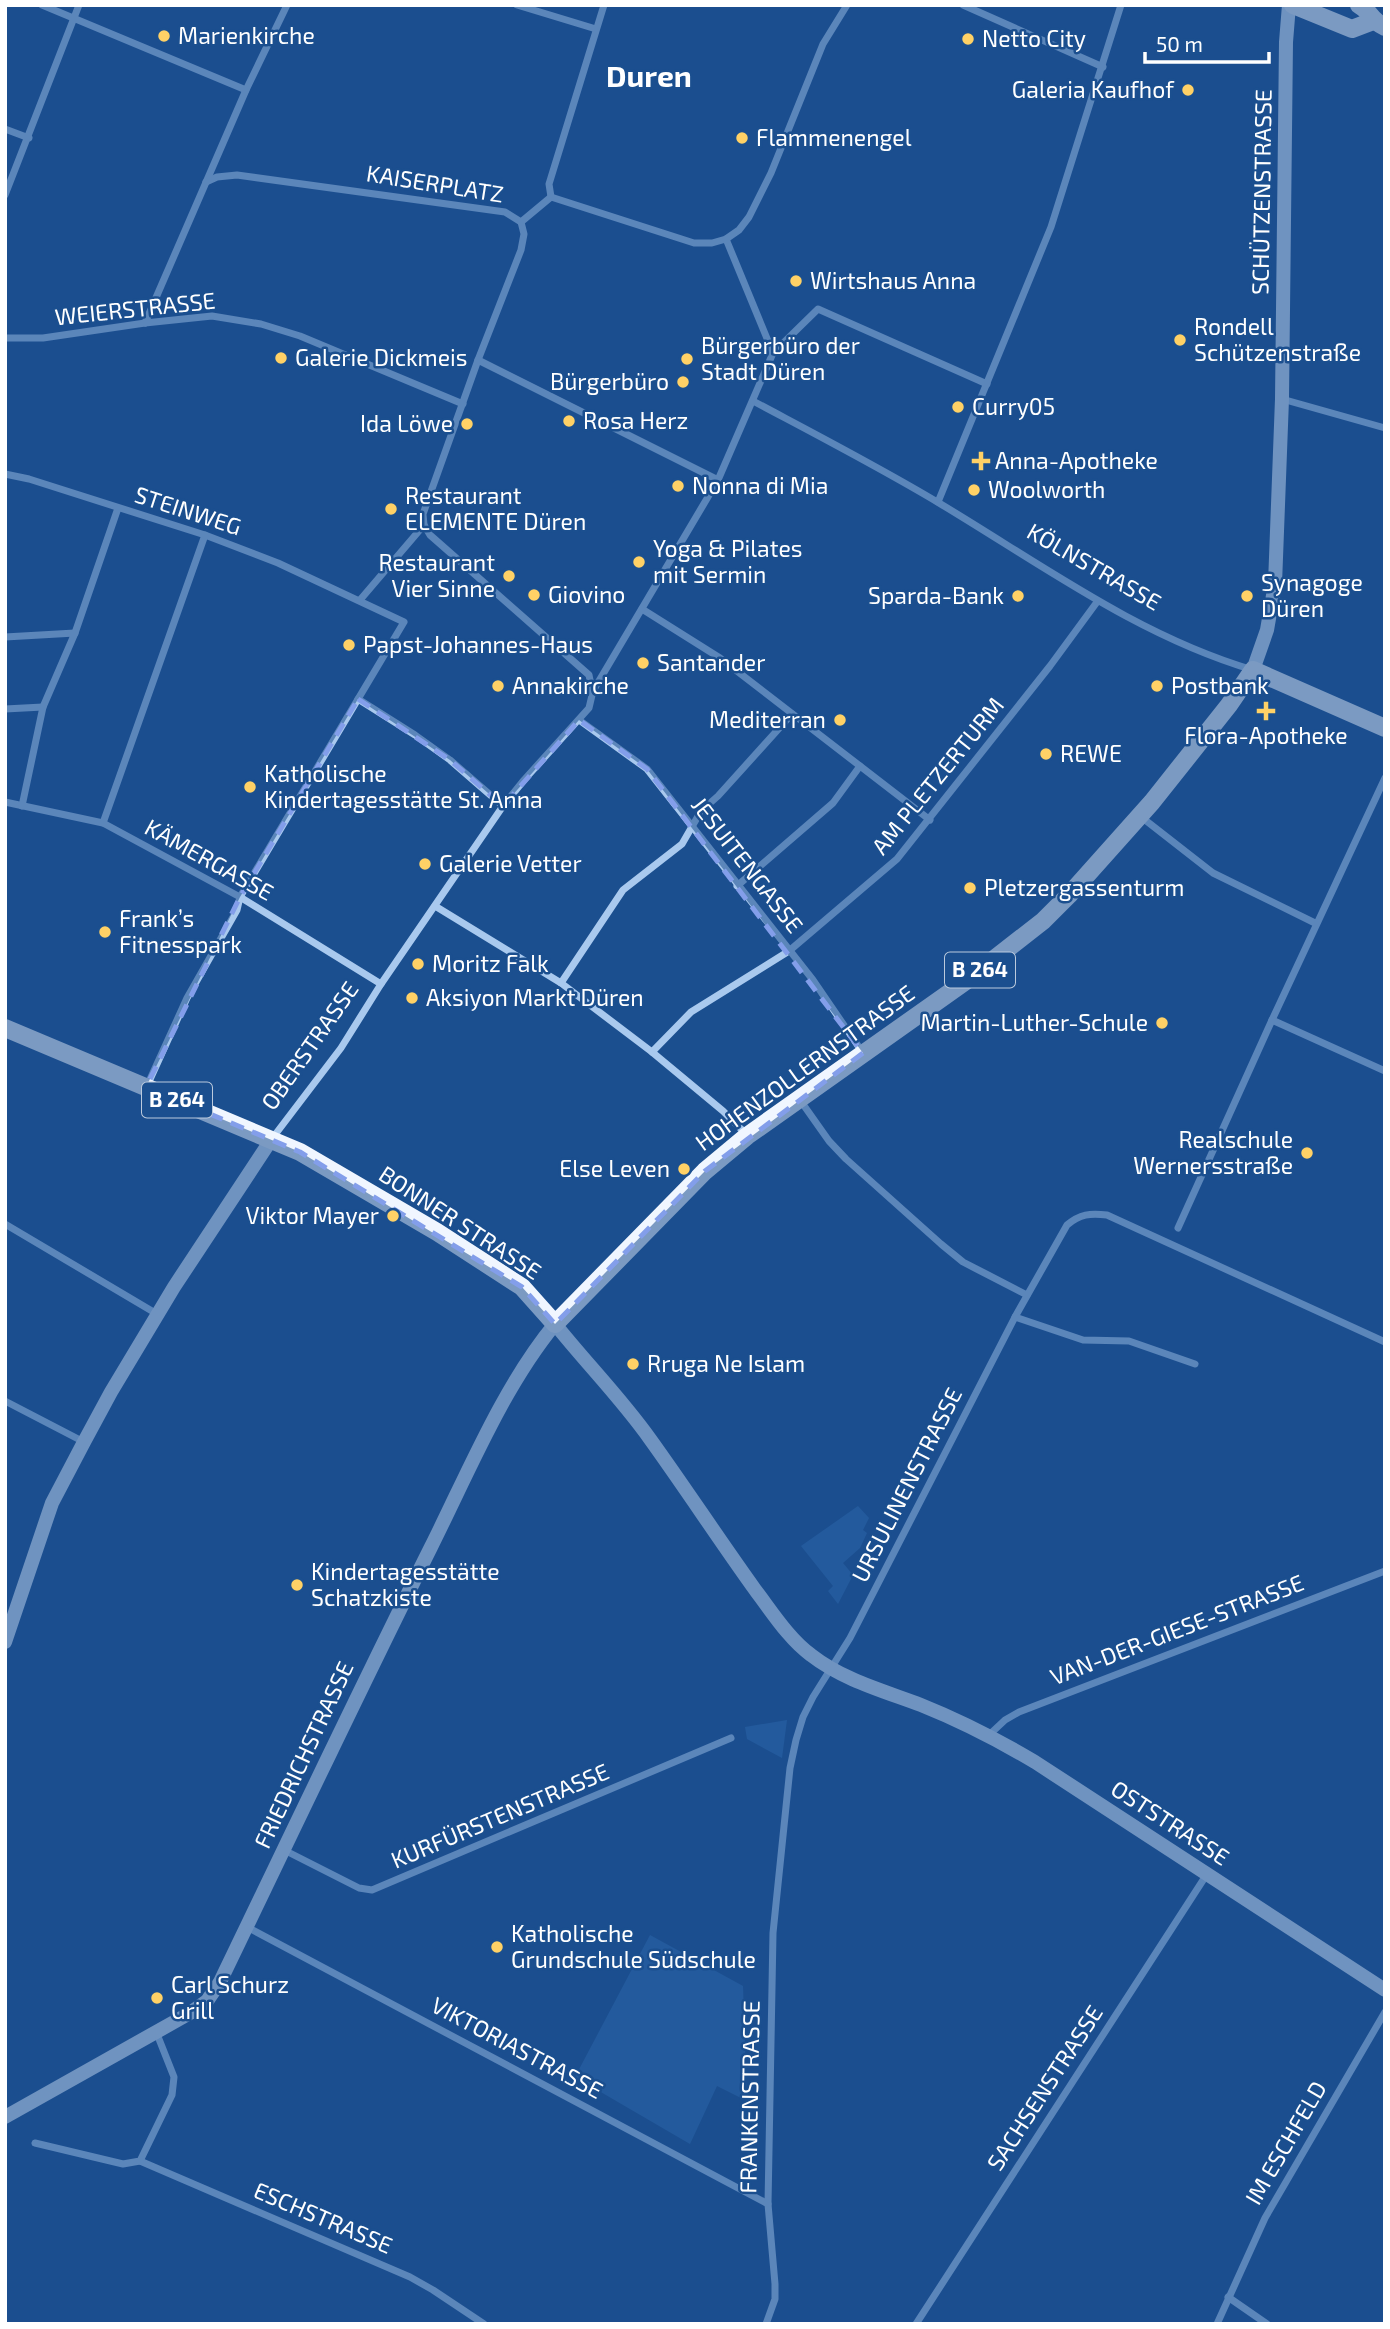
<svg xmlns="http://www.w3.org/2000/svg" width="1390" height="2329" font-family="'Exo 2',sans-serif">
  <style>
    .green { fill: #2e69ad }
    .lines { fill: none; stroke-linecap: round; stroke-linejoin: round }
    .street { stroke: #a9c9ee; stroke-width: 7 }
    .secondary { stroke: #d6e6fa; stroke-width: 14 }
    .primary { stroke: #f0f6ff; stroke-width: 18 }
    .marked { fill: none; stroke: #839eea; stroke-width: 5; stroke-dasharray: 14 9; stroke-linejoin: round }
    .poi-dot { fill: #ffd166; stroke: #1b4f8f; stroke-width: 2.5 }
    .labels { text-anchor: middle; stroke-width: 5; stroke-linejoin: round; paint-order: stroke }
    .shield { fill: #1b4f8f; stroke: #bbcadd; stroke-width: 2 }
    .shield-label { font-size: 21px; font-weight: bold; fill: #fff }
    .poi-label { font-size: 23px; fill: #fff; stroke: #1b4f8f; text-anchor: start }
    .street-label { font-size: 23px; fill: #fff; stroke: #1b4f8f }
    .district-label { font-size: 30px; font-weight: bold; fill: #fff; stroke: #1b4f8f }
  </style>
  <rect width="100%" height="100%" fill="#1b4f8f"/>
  <!-- green -->
  <g class="green">
    <path d="M858,1506L869,1518L863,1530L867,1533L860,1548L843,1563L853,1575L838,1604L828,1591L833,1586L801,1546Z"/>
    <path d="M787,1720L782,1758L747,1739L745,1727Z"/>
    <path d="M650,1935L743,1986L747,2101L717,2086L690,2144L575,2077Z"/>
  </g>
  <g class="lines">
    <!-- street -->
    <g class="street">
      <path d="M42,5L246,90"/>
      <path d="M517,5L596,29"/>
      <path d="M963,5L1103,67"/>
      <path d="M5,129L29,138"/>
      <path d="M206,182L217,177L237,175L505,212L521,222"/>
      <path d="M5,195L79,5"/>
      <path d="M551,197L694,243H712L726,239L739,230L749,217L771,173L823,44L847,5"/>
      <path d="M551,197L549,184L604,5"/>
      <path d="M521,222L524,234L521,250L478,360L423,514L424,525L430,535L589,675L592,690"/>
      <path d="M521,222L551,197"/>
      <path d="M726,239L773,353"/>
      <path d="M145,323L246,90L287,5"/>
      <path d="M5,338H43L145,323L212,316L261,324L300,336L463,404"/>
      <path d="M478,360L718,480"/>
      <path d="M1282,399L1385,428"/>
      <path d="M753,401C815,434 879,467 939,503C1041,564 1138,636 1253,670"/>
      <path d="M5,474L29,479L205,535L278,563L404,622L240,897L237,910L187,998L147,1086"/>
      <path d="M938,502L1051,227L1121,5"/>
      <path d="M360,600L424,525"/>
      <path d="M642,609L720,658L930,820"/>
      <path d="M5,637L75,633"/>
      <path d="M358,699L415,735L450,760L503,806"/>
      <path d="M5,709L43,707"/>
      <path d="M579,720L647,769L813,980L863,1053"/>
      <path d="M1385,778L1272,1020L1385,1071"/>
      <path d="M5,802L103,823L240,897L381,984"/>
      <path d="M22,806L43,707L75,633L118,508"/>
      <path d="M1140,816L1213,873L1315,923"/>
      <path d="M103,823L205,535"/>
      <path d="M737,886L833,803L860,766"/>
      <path d="M435,906L561,983L652,1052L723,1111L747,1135"/>
      <path d="M561,983L623,890L682,844L701,811L718,796L792,714"/>
      <path d="M652,1052L691,1012L789,951L897,859L1050,666L1097,602"/>
      <path d="M800,1100L829,1141L846,1159L941,1244L963,1262L1027,1295"/>
      <path d="M271,1140L341,1048L381,984L503,806L524,780L589,708L593,691L718,480L773,353L818,309L987,384"/>
      <path d="M5,1224L157,1314"/>
      <path d="M1178,1228L1272,1020"/>
      <path d="M1015,1317L1083,1340L1129,1341L1195,1364"/>
      <path d="M5,1401L84,1442"/>
      <path d="M989,1735L1005,1720L1019,1712L1385,1571"/>
      <path d="M284,1850L359,1888L372,1890L731,1738"/>
      <path d="M247,1927L768,2204"/>
      <path d="M35,2143L123,2164L140,2161L172,2095L174,2077L157,2034"/>
      <path d="M140,2161L410,2277L433,2290L484,2324"/>
      <path d="M1228,2297L1267,2324"/>
      <path d="M766,2324L775,2299V2284L768,2204L773,1933L790,1768L796,1740L803,1717L813,1697L850,1638L1015,1317L1067,1225C1080,1214 1090,1213 1107,1215L1385,1342"/>
      <path d="M916,2324L1207,1874"/>
      <path d="M1217,2324L1265,2218L1385,2012"/>
    </g>
    <!-- secondary -->
    <g class="secondary">
      <path d="M1253,670L1267,630L1275,584L1282,399L1286,42L1289,5"/>
      <path d="M5,1642L52,1503L84,1442L111,1392L174,1287L271,1140"/>
      <path d="M5,2117L190,2013L207,2001L220,1982C290,1837 359,1691 431,1547C468,1473 503,1387 555,1324C586,1363 621,1398 650,1439C686,1489 720,1541 756,1591C772,1612 789,1639 811,1655C843,1680 884,1691 921,1705C961,1721 998,1740 1035,1762L1385,1990"/>
    </g>
    <!-- primary -->
    <g class="primary">
      <path d="M1293,5L1352,29L1373,21"/>
      <path d="M1359,5C1370,10 1369,20 1385,27"/>
      <path d="M5,1028L300,1152L437,1232L522,1287L555,1324L705,1171L747,1136L966,981L1043,921L1069,895L1152,802L1229,705L1253,670L1385,728"/>
    </g>
  </g>
  <!-- marked area -->
  <path d="M0 0H1390V2329H0ZM358,699L450,760L503,806L579,720L647,769L863,1053L705,1171L555,1324L522,1287L300,1152L146,1087L240,897Z" fill="#1b4f8f" fill-opacity=".55" fill-rule="evenodd"/>
  <path class="marked" d="M358,699L450,760L503,806L579,720L647,769L863,1053L705,1171L555,1324L522,1287L300,1152L146,1087L240,897Z"/>
  <!-- markers -->
  <g class="poi-dot">
    <circle cx="164" cy="36" r="7"/>
    <circle cx="968" cy="39" r="7"/>
    <circle cx="1188" cy="90" r="7"/>
    <circle cx="742" cy="138" r="7"/>
    <circle cx="796" cy="281" r="7"/>
    <circle cx="1180" cy="340" r="7"/>
    <circle cx="281" cy="358" r="7"/>
    <circle cx="687" cy="359" r="7"/>
    <circle cx="683" cy="382" r="7"/>
    <circle cx="958" cy="407" r="7"/>
    <circle cx="569" cy="421" r="7"/>
    <circle cx="467" cy="424" r="7"/>
    <path d="M977.5 450.5h7v7h7v7h-7v7h-7v-7h-7v-7h7z"/>
    <circle cx="678" cy="486" r="7"/>
    <circle cx="974" cy="490" r="7"/>
    <circle cx="391" cy="509" r="7"/>
    <circle cx="639" cy="562" r="7"/>
    <circle cx="509" cy="576" r="7"/>
    <circle cx="534" cy="595" r="7"/>
    <circle cx="1018" cy="596" r="7"/>
    <circle cx="1247" cy="596" r="7"/>
    <circle cx="349" cy="645" r="7"/>
    <circle cx="643" cy="663" r="7"/>
    <circle cx="498" cy="686" r="7"/>
    <circle cx="1157" cy="686" r="7"/>
    <path d="M1262.5 700.5h7v7h7v7h-7v7h-7v-7h-7v-7h7z"/>
    <circle cx="840" cy="720" r="7"/>
    <circle cx="1046" cy="754" r="7"/>
    <circle cx="250" cy="787" r="7"/>
    <circle cx="425" cy="864" r="7"/>
    <circle cx="970" cy="888" r="7"/>
    <circle cx="105" cy="932" r="7"/>
    <circle cx="418" cy="964" r="7"/>
    <circle cx="412" cy="998" r="7"/>
    <circle cx="1162" cy="1023" r="7"/>
    <circle cx="1307" cy="1153" r="7"/>
    <circle cx="684" cy="1169" r="7"/>
    <circle cx="393" cy="1216" r="7"/>
    <circle cx="633" cy="1364" r="7"/>
    <circle cx="297" cy="1585" r="7"/>
    <circle cx="497" cy="1947" r="7"/>
    <circle cx="157" cy="1998" r="7"/>
  </g>
  <g class="labels">
    <!-- shield labels -->
    <g class="shield">
      <rect x="945" y="952.5" width="70" height="35" rx="5"/>
      <rect x="142" y="1082.5" width="70" height="35" rx="5"/>
    </g>
    <g class="shield-label">
      <text x="980" y="977">B 264</text>
      <text x="177" y="1107">B 264</text>
    </g>
    <!-- poi labels -->
    <g class="poi-label">
      <text x="178" y="44">Marienkirche</text>
      <text x="982" y="47">Netto City</text>
      <text x="1174" y="98" text-anchor="end">Galeria Kaufhof</text>
      <text x="756" y="146">Flammenengel</text>
      <text x="810" y="289">Wirtshaus Anna</text>
      <text x="1194" y="335">Rondell<tspan x="1194" dy="26">Schützenstraße</tspan></text>
      <text x="701" y="354">Bürgerbüro der<tspan x="701" dy="26">Stadt Düren</tspan></text>
      <text x="295" y="366">Galerie Dickmeis</text>
      <text x="669" y="390" text-anchor="end">Bürgerbüro</text>
      <text x="972" y="415">Curry05</text>
      <text x="583" y="429">Rosa Herz</text>
      <text x="453" y="432" text-anchor="end">Ida Löwe</text>
      <text x="995" y="469">Anna-Apotheke</text>
      <text x="692" y="494">Nonna di Mia</text>
      <text x="988" y="498">Woolworth</text>
      <text x="405" y="504">Restaurant<tspan x="405" dy="26">ELEMENTE Düren</tspan></text>
      <text x="653" y="557">Yoga &amp; Pilates<tspan x="653" dy="26">mit Sermin</tspan></text>
      <text x="495" y="571" text-anchor="end">Restaurant<tspan x="495" dy="26">Vier Sinne</tspan></text>
      <text x="1261" y="591">Synagoge<tspan x="1261" dy="26">Düren</tspan></text>
      <text x="548" y="603">Giovino</text>
      <text x="1004" y="604" text-anchor="end">Sparda-Bank</text>
      <text x="363" y="653">Papst-Johannes-Haus</text>
      <text x="657" y="671">Santander</text>
      <text x="512" y="694">Annakirche</text>
      <text x="1171" y="694">Postbank</text>
      <text x="826" y="728" text-anchor="end">Mediterran</text>
      <text x="1266" y="744" text-anchor="middle">Flora-Apotheke</text>
      <text x="1060" y="762">REWE</text>
      <text x="264" y="782">Katholische<tspan x="264" dy="26">Kindertagesstätte St. Anna</tspan></text>
      <text x="439" y="872">Galerie Vetter</text>
      <text x="984" y="896">Pletzergassenturm</text>
      <text x="119" y="927">Frank’s<tspan x="119" dy="26">Fitnesspark</tspan></text>
      <text x="432" y="972">Moritz Falk</text>
      <text x="426" y="1006">Aksiyon Markt Düren</text>
      <text x="1148" y="1031" text-anchor="end">Martin-Luther-Schule</text>
      <text x="1293" y="1148" text-anchor="end">Realschule<tspan x="1293" dy="26">Wernersstraße</tspan></text>
      <text x="670" y="1177" text-anchor="end">Else Leven</text>
      <text x="379" y="1224" text-anchor="end">Viktor Mayer</text>
      <text x="647" y="1372">Rruga Ne Islam</text>
      <text x="311" y="1580">Kindertagesstätte<tspan x="311" dy="26">Schatzkiste</tspan></text>
      <text x="511" y="1942">Katholische<tspan x="511" dy="26">Grundschule Südschule</tspan></text>
      <text x="171" y="1993">Carl Schurz<tspan x="171" dy="26">Grill</tspan></text>
    </g>
    <!-- street labels -->
    <g class="street-label">
      <text transform="translate(435 184) rotate(9)" y="8">KAISERPLATZ</text>
      <text transform="translate(1262 192) rotate(-89)" y="8">SCHÜTZENSTRASSE</text>
      <text transform="translate(135 309) rotate(-6)" y="8">WEIERSTRASSE</text>
      <text transform="translate(188 511) rotate(18)" y="8">STEINWEG</text>
      <text transform="translate(1094 567) rotate(30)" y="8">KÖLNSTRASSE</text>
      <text transform="translate(938 776) rotate(-51)" y="8">AM PLETZERTURM</text>
      <text transform="translate(209 860) rotate(29)" y="8">KÄMERGASSE</text>
      <text transform="translate(747 865) rotate(52)" y="8">JESUITENGASSE</text>
      <text transform="translate(310 1046) rotate(-55)" y="8">OBERSTRASSE</text>
      <text transform="translate(805 1068) rotate(-36)" y="8">HOHENZOLLERNSTRASSE</text>
      <text transform="translate(460 1223) rotate(33)" y="8">BONNER STRASSE</text>
      <text transform="translate(907 1485) rotate(-63)" y="8">URSULINENSTRASSE</text>
      <text transform="translate(1177 1630) rotate(-21)" y="8">VAN-DER-GIESE-STRASSE</text>
      <text transform="translate(304 1755) rotate(-65)" y="8">FRIEDRICHSTRASSE</text>
      <text transform="translate(500 1816) rotate(-23)" y="8">KURFÜRSTENSTRASSE</text>
      <text transform="translate(1170 1823) rotate(33)" y="8">OSTSTRASSE</text>
      <text transform="translate(517 2048) rotate(28)" y="8">VIKTORIASTRASSE</text>
      <text transform="translate(1045 2088) rotate(-57)" y="8">SACHSENSTRASSE</text>
      <text transform="translate(750 2097) rotate(-89)" y="8">FRANKENSTRASSE</text>
      <text transform="translate(1286 2143) rotate(-60)" y="8">IM ESCHFELD</text>
      <text transform="translate(323 2218) rotate(23)" y="8">ESCHSTRASSE</text>
    </g>
    <!-- district labels -->
    <g class="district-label">
      <text x="649" y="87">Duren</text>
    </g>
  </g>
  <!-- border -->
  <rect width="1390" height="2329" fill="none" stroke="#ffffff" stroke-width="14"/>
  <!-- scale -->
  <path d="M1145 52v10h124v-10" fill="none" stroke="#ffffff" stroke-width="3.5"/>
  <text x="1156" y="52" font-size="21" fill="#ffffff" stroke="#1b4f8f" stroke-width="5" paint-order="stroke">50 m</text>
</svg>
